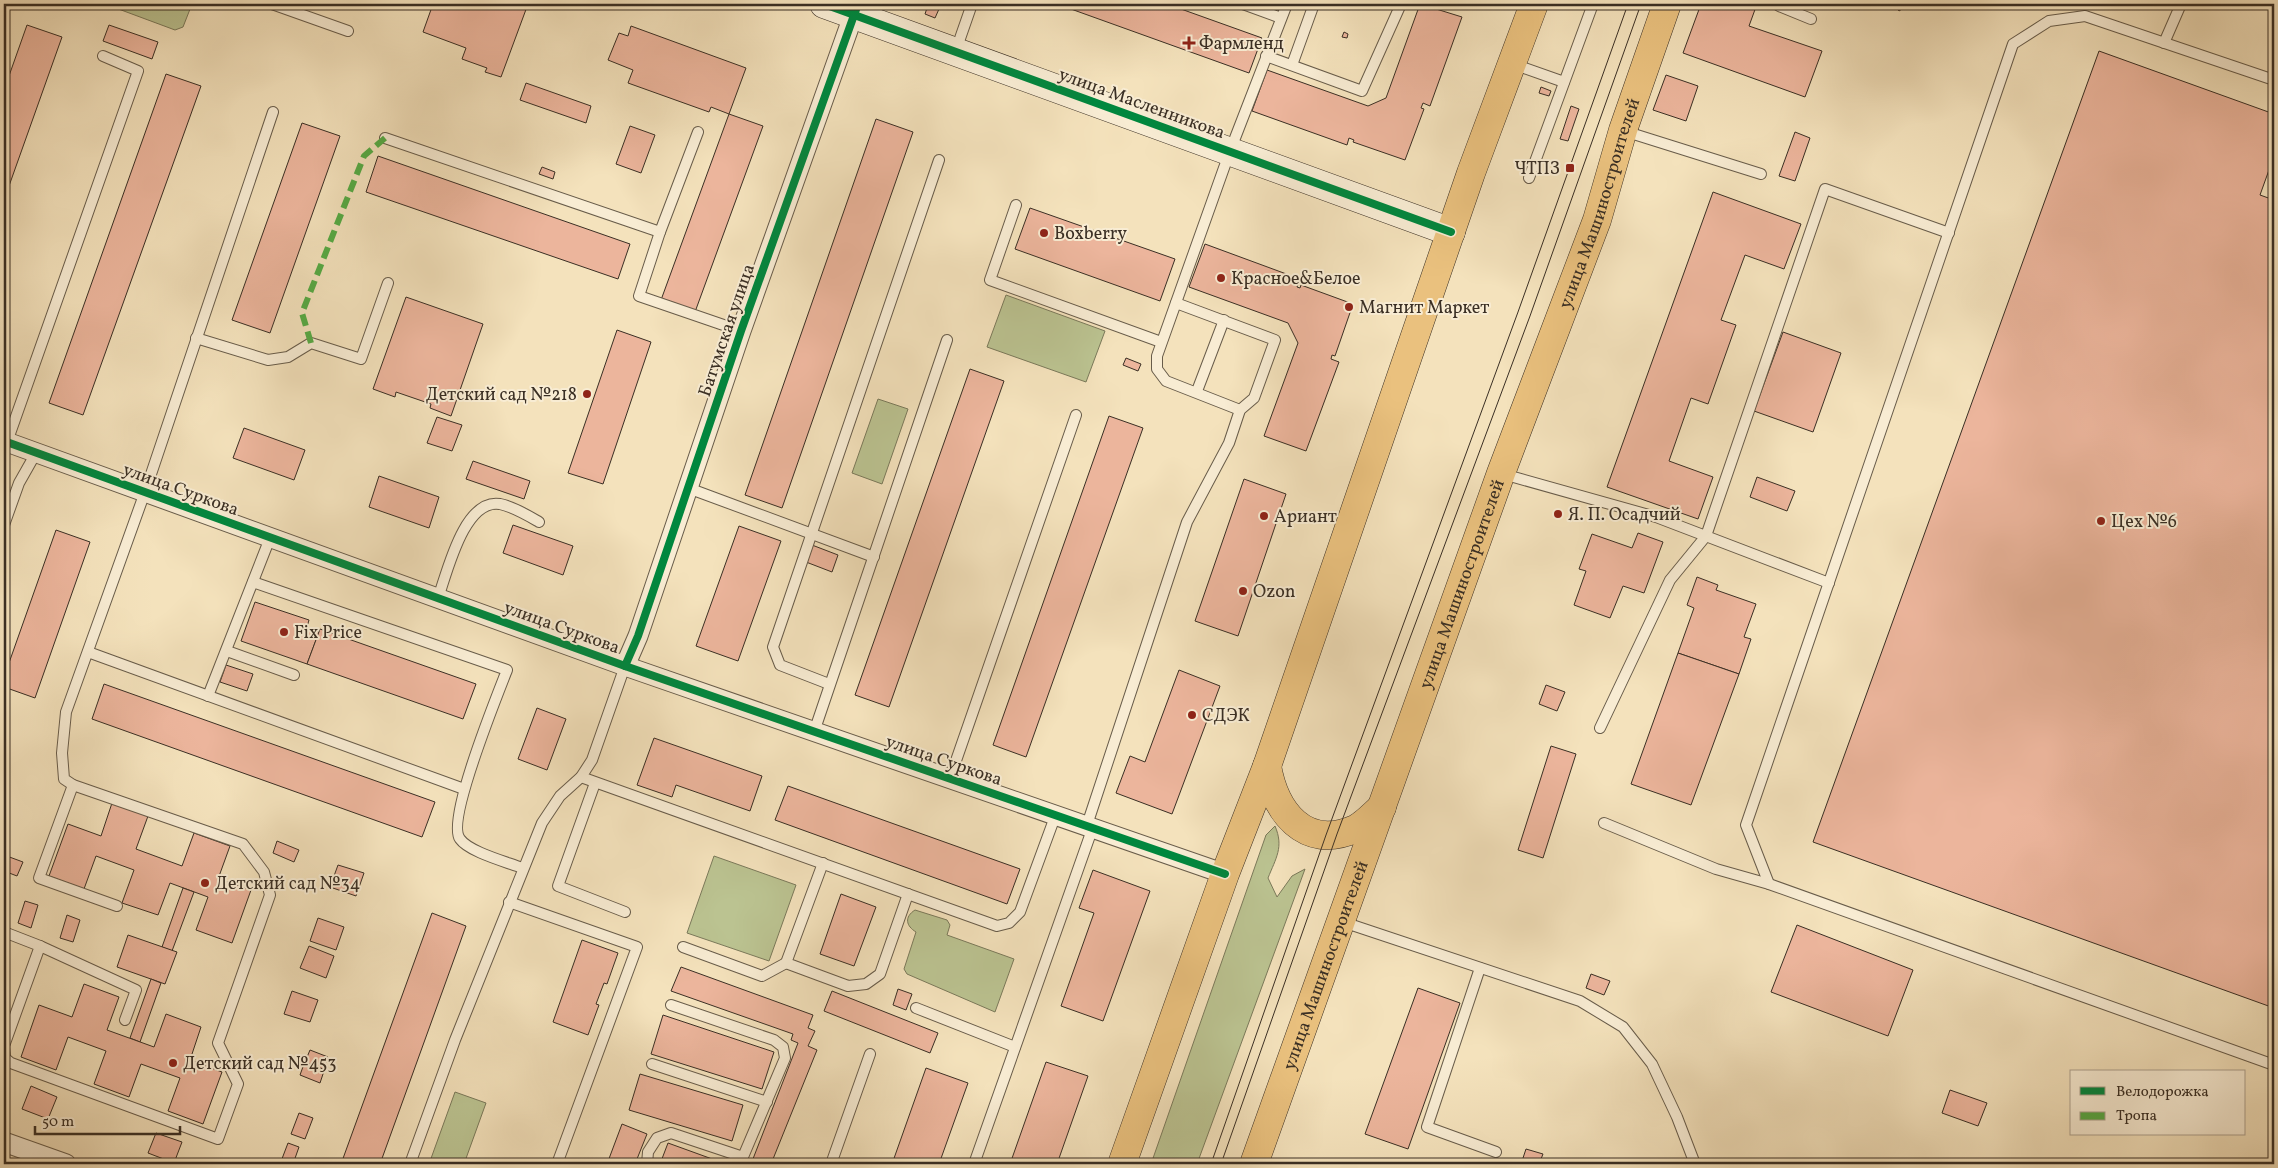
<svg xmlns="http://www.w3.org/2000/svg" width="2278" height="1168" font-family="Vollkorn,serif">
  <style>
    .green { fill: #bbc391; stroke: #7a795a }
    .building { fill: #ecb59c; stroke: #3a2f24 }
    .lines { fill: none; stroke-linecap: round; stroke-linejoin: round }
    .lane-casing { stroke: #685c4a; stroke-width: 12 }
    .street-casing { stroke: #685c4a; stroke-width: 21 }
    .secondary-casing { stroke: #3a2f24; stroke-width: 29 }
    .primary-casing { stroke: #3a2f24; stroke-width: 29 }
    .lane { stroke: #f8ecd3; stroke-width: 10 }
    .street { stroke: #f8ecd3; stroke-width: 19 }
    .secondary { stroke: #f8ecd3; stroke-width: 28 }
    .primary { stroke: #eac17e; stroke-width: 28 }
    .tram { stroke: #3a2f24; stroke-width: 1 }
    .quiet { stroke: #55ab44; stroke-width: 6; stroke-dasharray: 12 6; stroke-linecap: butt }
    .cycleway-casing { stroke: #f8ecd3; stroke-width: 11 }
    .cycleway { stroke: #00873e; stroke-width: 8 }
    .poi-dot { fill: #8f2418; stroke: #f8ecd3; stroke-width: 2 }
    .labels { text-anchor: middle; stroke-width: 4; stroke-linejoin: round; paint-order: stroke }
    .poi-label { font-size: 18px; fill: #3a2f24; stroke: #f8ecd3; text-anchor: start }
    .street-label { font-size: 18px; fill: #3a2f24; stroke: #f8ecd3 }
  </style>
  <rect width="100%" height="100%" fill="#f4e2bc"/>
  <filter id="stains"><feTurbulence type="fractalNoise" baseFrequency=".004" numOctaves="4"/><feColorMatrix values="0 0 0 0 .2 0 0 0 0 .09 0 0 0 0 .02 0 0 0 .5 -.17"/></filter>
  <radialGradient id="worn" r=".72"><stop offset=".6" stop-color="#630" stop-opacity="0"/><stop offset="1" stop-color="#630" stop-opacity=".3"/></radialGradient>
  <!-- green -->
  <g class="green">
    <path d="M105,4H192L183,27L175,30Z"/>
    <path d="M1006,295L1105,331L1086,382L987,347Z"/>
    <path d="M878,399L908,409L882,484L852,473Z"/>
    <path d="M1275,826C1284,847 1276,858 1268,878L1277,897L1292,876L1305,869L1197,1164H1151L1266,835Z"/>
    <path d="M714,856L796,885L769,961L687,933Z"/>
    <path d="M915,910L947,920L950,925L947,935L1014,959L995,1012L907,974L904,969L916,932C906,926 904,917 915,910Z"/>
    <path d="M455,1092L486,1103L464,1164H429Z"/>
  </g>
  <!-- building -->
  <g class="building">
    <path d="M433,4H528L501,77L485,72L487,68L462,59L466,48L423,32Z"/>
    <path d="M1057,4H1167L1262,38L1249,73Z"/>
    <path d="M1420,4L1462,17L1430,106L1423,103L1421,108L1424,109L1405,160L1353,142L1354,140L1349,138L1347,145L1252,111L1267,70L1368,106L1386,98Z"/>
    <path d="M1701,4H1757L1749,26L1822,51L1805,97L1683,53Z"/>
    <path d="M1894,4H1909L1899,11Z"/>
    <path d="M2257,4H2274V10Z"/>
    <path d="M928,5L939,9L935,18L925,14Z"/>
    <path d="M27,25L62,37L4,200V90Z"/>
    <path d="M109,25L158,42L152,59L103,41Z"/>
    <path d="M631,26L746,68L729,114L711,107L709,112L628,83L633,70L608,60L619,33L628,36Z"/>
    <path d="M1344,32L1348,34L1347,38L1342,37Z"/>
    <path d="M2099,51L2274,114V156L2260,195L2274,200V1008L1813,842Z"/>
    <path d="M166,74L201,86L83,415L49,403Z"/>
    <path d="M1666,75L1698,86L1686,121L1653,110Z"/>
    <path d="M526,83L591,106L586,123L520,100Z"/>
    <path d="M1541,87L1551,91L1549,96L1539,93Z"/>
    <path d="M1571,106L1579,109L1568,141L1560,139Z"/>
    <path d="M729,114L763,126L695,312L661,300Z"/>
    <path d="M876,119L913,132L782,508L745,495Z"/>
    <path d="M302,123L340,136L270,333L232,320Z"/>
    <path d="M630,126L655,135L641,173L616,164Z"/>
    <path d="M1795,132L1810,138L1795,181L1779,176Z"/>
    <path d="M378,156L630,244L618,279L366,192Z"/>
    <path d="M542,167L555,172L553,179L539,174Z"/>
    <path d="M1713,192L1801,224L1784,269L1745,255L1721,320L1736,325L1708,404L1691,398L1669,461L1713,477L1698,519L1607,487Z"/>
    <path d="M1030,208L1175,259L1160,301L1015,249Z"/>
    <path d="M1205,244L1300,279L1297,287L1300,288L1301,285L1353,304L1335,356L1332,355L1331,359L1339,362L1306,451L1264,436L1298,343L1288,323L1189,287Z"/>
    <path d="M406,297L483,324L451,416L430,408L431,404L396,392L395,397L373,389Z"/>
    <path d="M617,330L651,342L603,484L568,473Z"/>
    <path d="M1783,332L1841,353L1813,432L1754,411Z"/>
    <path d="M1126,358L1141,364L1138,371L1123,365Z"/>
    <path d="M970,369L1004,381L889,707L855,695Z"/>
    <path d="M1109,416L1143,428L1026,757L993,745Z"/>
    <path d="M437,417L462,425L452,451L427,443Z"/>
    <path d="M244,428L305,450L294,480L233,458Z"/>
    <path d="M473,461L530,481L524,499L466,479Z"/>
    <path d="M379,476L439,497L429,528L369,507Z"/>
    <path d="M1757,477L1795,491L1787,511L1750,497Z"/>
    <path d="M1244,479L1286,494L1238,636L1195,621Z"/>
    <path d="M513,525L573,546L563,575L503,553Z"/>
    <path d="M739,526L781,541L738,661L696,646Z"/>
    <path d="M56,530L90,542L35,698L4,687V677Z"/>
    <path d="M1638,533L1663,542L1644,593L1623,586L1610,618L1574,605L1586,571L1579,569L1592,534L1632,548Z"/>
    <path d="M812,545L838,555L832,572L806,562Z"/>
    <path d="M1697,577L1718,585L1716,590L1756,604L1744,637L1751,639L1739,674L1678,653L1694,608L1687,605Z"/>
    <path d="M255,602L309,620L307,627L319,632L307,664L241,641Z"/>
    <path d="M320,629L476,684L463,719L307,664Z"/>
    <path d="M1678,653L1739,674L1691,805L1631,784Z"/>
    <path d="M226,665L253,674L247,691L220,682Z"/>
    <path d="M1179,670L1220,686L1172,814L1116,793L1130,756L1145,762Z"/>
    <path d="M104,684L435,802L422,837L92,719Z"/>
    <path d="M1546,685L1565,692L1557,711L1539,704Z"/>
    <path d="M537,708L566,719L547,770L518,759Z"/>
    <path d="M654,738L762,776L750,811L676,785L672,797L637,785Z"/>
    <path d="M1551,746L1576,754L1543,858L1518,850Z"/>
    <path d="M788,786L1020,869L1007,904L775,820Z"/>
    <path d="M112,803L148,816L136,849L182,866L194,833L230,846L218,879L251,890L232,943L196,930L208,897L170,883L158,915L122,903L134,870L96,856L84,889L49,876L68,824L101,836Z"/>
    <path d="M277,841L299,850L294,862L273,853Z"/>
    <path d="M4,855L23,862L17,876L4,871Z"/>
    <path d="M338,865L364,873L356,896L330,887Z"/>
    <path d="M1093,870L1150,891L1103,1021L1061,1006L1094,913L1079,908Z"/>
    <path d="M183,888L194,892L172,951L162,947Z"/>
    <path d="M841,894L876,907L854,966L820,954Z"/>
    <path d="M25,901L38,905L31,928L18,923Z"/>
    <path d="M432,913L466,926L431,1023L380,1164H341Z"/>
    <path d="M67,915L80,920L73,942L60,938Z"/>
    <path d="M318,918L344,927L336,950L310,941Z"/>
    <path d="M1797,925L1913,970L1888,1036L1771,992Z"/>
    <path d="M128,935L177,952L165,984L117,967Z"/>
    <path d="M582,940L618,953L607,984L604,983L596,1004L599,1005L588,1035L553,1022Z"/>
    <path d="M309,946L334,956L326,978L300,968Z"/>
    <path d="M681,967L813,1015L808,1028L815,1031L808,1046L817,1050L771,1164H751L798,1043L791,1040L793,1034L671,991Z"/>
    <path d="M1591,974L1610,981L1604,995L1586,988Z"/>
    <path d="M151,979L161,983L140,1042L130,1038Z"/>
    <path d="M84,984L119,997L107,1030L154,1047L166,1014L201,1027L190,1060L222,1072L203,1124L168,1111L180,1078L141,1064L129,1097L94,1084L106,1051L68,1037L56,1070L21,1057L39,1005L72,1017Z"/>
    <path d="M1418,988L1460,1003L1408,1149L1365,1134Z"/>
    <path d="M898,989L912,994L906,1010L893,1005Z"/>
    <path d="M292,991L318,1000L310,1022L284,1014Z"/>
    <path d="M832,991L938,1033L930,1053L824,1011Z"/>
    <path d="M663,1015L774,1052L762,1089L651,1054Z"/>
    <path d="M310,1050L328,1057L323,1069L305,1062Z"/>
    <path d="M1046,1062L1088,1076L1057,1164H1010Z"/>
    <path d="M304,1064L324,1071L320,1083L300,1075Z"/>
    <path d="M926,1068L968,1083L939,1164H892Z"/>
    <path d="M640,1074L743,1105L732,1141L629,1110Z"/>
    <path d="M31,1086L57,1097L48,1119L22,1109Z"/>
    <path d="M1950,1090L1987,1103L1978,1126L1942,1113Z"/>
    <path d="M299,1113L313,1118L305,1139L291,1134Z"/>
    <path d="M622,1124L647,1134L635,1164H607Z"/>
    <path d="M156,1133L182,1142L174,1163L148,1153Z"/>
    <path d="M288,1143L299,1147L293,1164H280Z"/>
    <path d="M668,1143L726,1164H660Z"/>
    <path d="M1526,1149L1543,1154L1539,1164H1521Z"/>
    <path d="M1424,1159L1440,1164H1422Z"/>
    <path d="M2201,1160L2212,1164H2199Z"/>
  </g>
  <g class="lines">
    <!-- lane casing -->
    <g class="lane-casing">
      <g id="lane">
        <path d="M272,4L348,31"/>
        <path d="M1243,4L1281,18"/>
        <path d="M1780,4L1779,6L1811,19"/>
        <path d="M4,19V17"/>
        <path d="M2164,43L2181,4"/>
        <path d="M956,50L972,4"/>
        <path d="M1266,56L1362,91L1401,4"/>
        <path d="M1513,64L1564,82"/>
        <path d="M1292,65L1314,4"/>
        <path d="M1624,131L1761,174"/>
        <path d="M698,132L660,232L639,296L741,331"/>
        <path d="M385,138L660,232"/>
        <path d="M1529,178L1593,4"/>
        <path d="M1016,205L990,280L1161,342"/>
        <path d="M196,338L268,360L288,357L311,343L361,359L388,283"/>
        <path d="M1197,391L1224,320"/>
        <path d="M1240,410L1166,381L1157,369V356L1230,151L1287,4"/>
        <path d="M7,442L138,71L103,56"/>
        <path d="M1503,474L1656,517L1829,583"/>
        <path d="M688,488L874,557"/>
        <path d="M4,525L19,483L36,453"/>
        <path d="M253,582L507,670C497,696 446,821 460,839C469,852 507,862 522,868"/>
        <path d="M438,598C447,573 464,498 500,504C514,507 527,515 539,522"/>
        <path d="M227,651L294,675"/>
        <path d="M88,652L464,789"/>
        <path d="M829,684L780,665L773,647L939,160"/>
        <path d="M208,696L270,538"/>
        <path d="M1600,728L1670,580L1706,536L1825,189L1949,233"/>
        <path d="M814,732L947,340"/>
        <path d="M581,777L997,926L1009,923L1020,912L1056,814"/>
        <path d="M950,778L1076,415"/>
        <path d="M595,783L558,886L625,912"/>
        <path d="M73,785L39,878L117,906"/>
        <path d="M1604,823L1716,869L1769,884L2274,1065"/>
        <path d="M1087,825L1187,522L1229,443L1240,410L1254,398L1275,340L1176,303"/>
        <path d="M823,863L786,963L848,986L866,984L880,974L908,894"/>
        <path d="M1769,884L1746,825L2013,44L2049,21L2085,16L2274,80"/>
        <path d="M509,902L637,947L557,1164"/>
        <path d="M1343,922L1580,1001L1623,1027L1652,1064L1677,1117L1695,1164"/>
        <path d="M4,932L40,946L4,1046L5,1058L11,1063L218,1139L238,1084L218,1043L270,895L264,872L243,844L73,785L64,779L62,753L66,712L145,492L273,112"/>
        <path d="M40,946L136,990L125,1020"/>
        <path d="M683,947L762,976L786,963"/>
        <path d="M1480,968L1427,1127L1496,1152"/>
        <path d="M671,1005L774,1040L783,1047L785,1058L740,1164"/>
        <path d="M916,1008L1015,1047"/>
        <path d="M652,1064L767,1102"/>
        <path d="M410,1164L455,1040L542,823L560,796L581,777L592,760L625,666"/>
        <path d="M647,1164L648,1152L657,1138L671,1133L743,1157"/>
        <path d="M831,1164L870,1054"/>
        <path d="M974,1164L1093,827"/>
      </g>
    </g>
    <!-- street casing -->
    <g class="street-casing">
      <g id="street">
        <path d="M4,441L625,666L1225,874"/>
        <path d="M625,666L638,636L741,331L857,5"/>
        <path d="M4,1142L66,1164"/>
      </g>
    </g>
    <!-- secondary casing -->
    <g class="secondary-casing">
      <path id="secondary" d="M824,4L1451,232"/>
    </g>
    <!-- primary casing -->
    <g class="primary-casing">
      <g id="primary">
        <path d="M1267,766C1275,811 1304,851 1355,829C1364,825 1374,814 1382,807"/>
        <path d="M1122,1164L1225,874L1267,766L1471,173L1534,4"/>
        <path id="s1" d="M1254,1164L1501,473L1597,220L1623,130L1667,4"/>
      </g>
    </g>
    <!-- lane -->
    <use href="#lane" class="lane"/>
    <!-- street -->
    <use href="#street" class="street"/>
    <!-- secondary -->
    <use href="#secondary" class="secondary"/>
    <!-- primary -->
    <use href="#primary" class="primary"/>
    <!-- tram -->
    <g class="tram">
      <path d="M1211,1164L1326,835L1518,312L1628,4"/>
      <path d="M1221,1164L1337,834L1530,316L1641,4"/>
    </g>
    <!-- quiet -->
    <path class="quiet" d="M311,343L302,313L364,156L385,138"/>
    <!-- cycleway casing -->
    <g class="cycleway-casing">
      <g id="cycleway">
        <path d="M824,4L1451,232"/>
        <path d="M4,441L625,666L1225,874"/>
        <path d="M625,666L638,636L741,331L858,4"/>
      </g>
    </g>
    <!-- cycleway -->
    <use href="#cycleway" class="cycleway"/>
  </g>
  <!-- markers -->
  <g class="poi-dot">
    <path d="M1186.5 35.5h5v5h5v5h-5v5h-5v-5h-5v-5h5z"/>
    <rect x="1565" y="163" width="10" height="10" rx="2.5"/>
    <circle cx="1044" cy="233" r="5"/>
    <circle cx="1221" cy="278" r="5"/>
    <circle cx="1349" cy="307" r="5"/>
    <circle cx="587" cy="394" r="5"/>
    <circle cx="1558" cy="514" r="5"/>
    <circle cx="1264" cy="516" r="5"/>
    <circle cx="2101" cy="521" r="5"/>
    <circle cx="1243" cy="591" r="5"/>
    <circle cx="284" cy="632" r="5"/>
    <circle cx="1192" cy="715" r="5"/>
    <circle cx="205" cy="883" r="5"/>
    <circle cx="173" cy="1063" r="5"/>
  </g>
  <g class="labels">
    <!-- poi labels -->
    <g class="poi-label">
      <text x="1199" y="49">Фармленд</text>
      <text x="1560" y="174" text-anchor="end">ЧТПЗ</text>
      <text x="1054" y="239">Boxberry</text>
      <text x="1231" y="284">Красное&amp;Белое</text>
      <text x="1359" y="313">Магнит Маркет</text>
      <text x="577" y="400" text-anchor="end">Детский сад №218</text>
      <text x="1568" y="520">Я. П. Осадчий</text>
      <text x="1274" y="522">Ариант</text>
      <text x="2111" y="527">Цех №6</text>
      <text x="1253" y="597">Ozon</text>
      <text x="294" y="638">Fix Price</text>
      <text x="1202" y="721">СДЭК</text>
      <text x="215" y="889">Детский сад №34</text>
      <text x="183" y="1069">Детский сад №453</text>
    </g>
    <!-- street labels -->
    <g class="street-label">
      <text transform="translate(1142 103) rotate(20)" y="6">улица Масленникова</text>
      <text dy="6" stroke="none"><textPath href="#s1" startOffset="1021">улица Машиностроителей</textPath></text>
      <text transform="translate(726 330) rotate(-71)" y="6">Батумская улица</text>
      <text transform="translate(181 489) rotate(20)" y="6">улица Суркова</text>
      <text dy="6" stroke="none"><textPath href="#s1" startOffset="616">улица Машиностроителей</textPath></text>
      <text transform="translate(562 627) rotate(20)" y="6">улица Суркова</text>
      <text transform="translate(944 760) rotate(19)" y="6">улица Суркова</text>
      <text dy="6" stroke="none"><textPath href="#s1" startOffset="211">улица Машиностроителей</textPath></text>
    </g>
  </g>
  <!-- margin -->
  <rect width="2278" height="1168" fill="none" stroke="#f4e2bc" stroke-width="20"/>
  <rect x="5" y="5" width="2268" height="1158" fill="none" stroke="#3a2f24" stroke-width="2.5"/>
  <rect x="10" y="10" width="2258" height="1148" fill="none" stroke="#3a2f24"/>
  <!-- legend -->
  <rect x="2070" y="1070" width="175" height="65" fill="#f8ecd3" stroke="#aca08d"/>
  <rect x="2080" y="1087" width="25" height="8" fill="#00873e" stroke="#aca08d"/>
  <text x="2116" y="1096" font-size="15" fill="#3a2f24">Велодорожка</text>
  <rect x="2080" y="1112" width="25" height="8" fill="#55ab44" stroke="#aca08d"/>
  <text x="2116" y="1120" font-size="15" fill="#3a2f24">Тропа</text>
  <!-- scale -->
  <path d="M35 1126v8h145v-8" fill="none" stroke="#3a2f24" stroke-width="2.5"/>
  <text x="42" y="1126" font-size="15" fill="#3a2f24" stroke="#f8ecd3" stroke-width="4" paint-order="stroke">50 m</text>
  <rect width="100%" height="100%" filter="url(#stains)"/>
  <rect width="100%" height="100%" fill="url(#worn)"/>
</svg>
